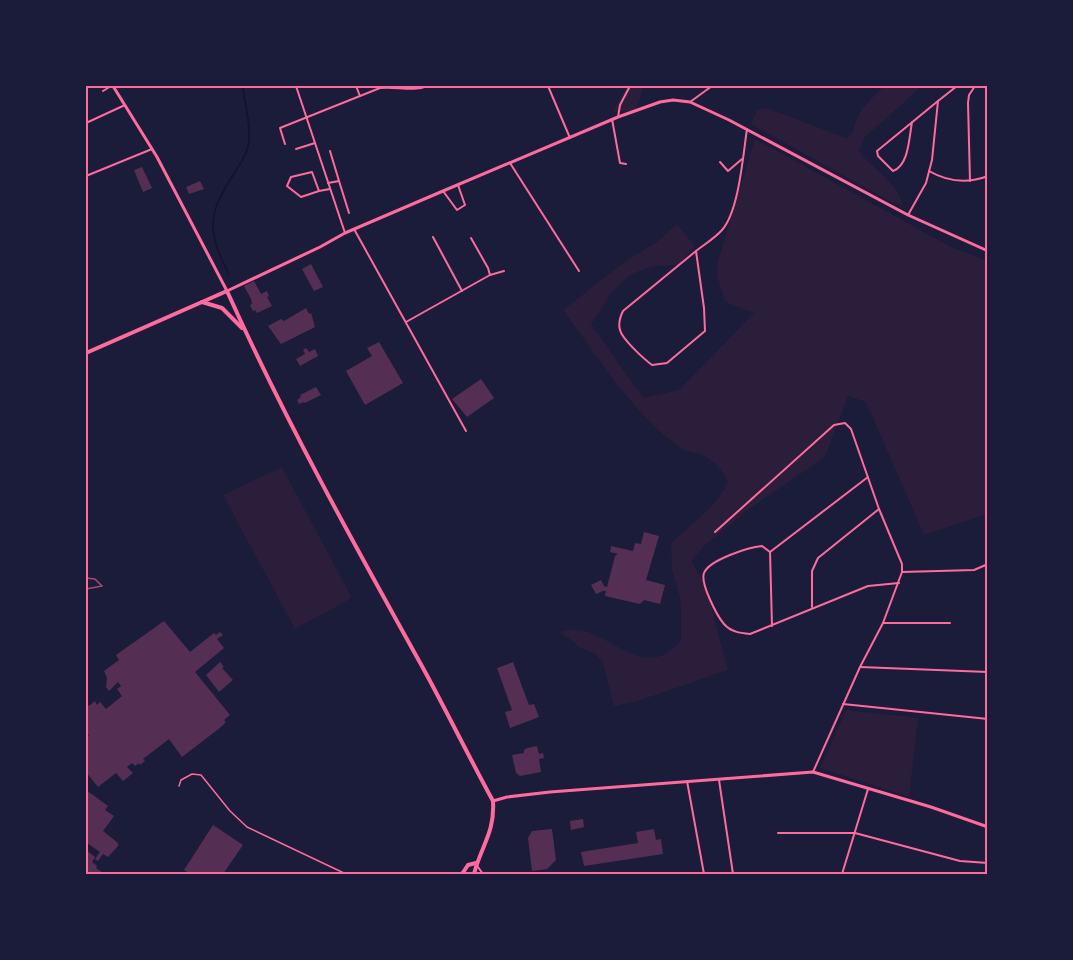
<svg xmlns="http://www.w3.org/2000/svg" width="1073" height="960" font-family="'Fira Sans Condensed',sans-serif">
  <style>
    .green { fill: #2a1e3b }
    .lines { fill: none; stroke-linecap: round; stroke-linejoin: round }
    .stream { stroke: #12122b; stroke-width: 1.5 }
    .building { fill: #542f53 }
    .service { stroke: #ff6b9d; stroke-width: 1.5 }
    .minor { stroke: #ff6b9d; stroke-width: 2 }
    .tertiary { stroke: #ff6b9d; stroke-width: 3 }
    .primary { stroke: #ff6b9d; stroke-width: 4 }
    .rail { stroke: #a44b75; stroke-width: 1.5 }
    .neatline { fill: none; stroke: #ff6b9d; stroke-width: 2 }
  </style>
  <rect width="100%" height="100%" fill="#1b1b3a"/>
  <!-- green -->
  <g class="green">
    <path d="M627,86H644L636,111L613,112Z"/>
    <path d="M884,86H922L865,137L859,151C873,170 897,181 903,205L893,203L751,124L757,110L767,108L846,138L854,131C855,111 871,100 884,86Z"/>
    <path d="M755,139L951,247L987,261V514L924,535L866,402L848,396L825,457L749,509L705,545L691,561L705,584L728,670L635,702L614,706L603,663L594,653L580,648L570,639L558,632C567,630 576,628 585,631C620,642 647,679 681,641V612L680,598L672,570L671,543C691,524 718,506 728,482C722,469 714,460 700,454C694,452 687,452 682,449C633,415 598,357 563,310L627,260L657,242L677,224L695,246L678,265C626,265 617,284 591,324L643,398L679,390L754,313L725,302L717,275L718,261Z"/>
    <path d="M282,467L352,598L295,629L223,495Z"/>
    <path d="M846,710L918,718L909,797L820,768Z"/>
  </g>
  <g class="lines">
    <!-- stream -->
    <path class="stream" d="M229,275C208,231 206,217 233,175C240,165 248,153 249,141C251,122 244,104 243,86"/>
  </g>
  <!-- building -->
  <g class="building">
    <path d="M142,167L152,188L143,192L134,170Z"/>
    <path d="M200,181L204,189L189,194L186,187Z"/>
    <path d="M311,264L323,287L314,291L302,269Z"/>
    <path d="M254,281L261,294L267,291L269,296L267,297L272,306L257,313L255,310L253,311L250,305L252,304L251,299L244,286Z"/>
    <path d="M306,308L309,314L311,313L315,327L281,344L268,326L281,319L284,321Z"/>
    <path d="M379,342L403,383L365,405L346,371L372,356L367,348Z"/>
    <path d="M306,348L309,352L315,349L318,356L300,366L296,359L305,354L303,350Z"/>
    <path d="M481,379L494,398L467,417L452,399Z"/>
    <path d="M316,387L321,395L305,403L304,402L299,404L297,400L301,397L300,395Z"/>
    <path d="M644,532L659,536L646,580L665,585L660,604L644,600L640,604L605,596L606,591H603L596,594L591,585L601,580L604,586L607,587L615,556L618,554L610,552L611,546L633,551L635,543L641,544Z"/>
    <path d="M164,621L190,652L214,633L216,635L220,632L223,635L217,639L224,648L195,672L230,715L224,720L226,722L221,727L182,757L169,739L143,759L145,761L140,765L139,763L135,766L132,763L127,767L133,773L123,781L116,773L98,787L86,772V738L89,736L86,732V702L89,706L95,701L97,705L100,702L106,709L122,696L117,689L121,686L118,682L109,691L106,687L107,678L104,671L119,660L116,655Z"/>
    <path d="M220,662L224,667L222,668L233,680L219,692L206,675Z"/>
    <path d="M513,662L529,705L534,704L539,717L510,728L505,712L512,710L497,668Z"/>
    <path d="M537,746L539,754L543,753L544,758L539,759L541,772L520,776L516,773L512,755L524,753V750L527,748Z"/>
    <path d="M86,790L108,806L105,810L114,816L103,831L118,843V846L108,857L103,854L98,861L95,859L100,852L87,843L86,845Z"/>
    <path d="M583,819L584,827L571,830L570,821Z"/>
    <path d="M213,825L243,845L223,874H190L184,870Z"/>
    <path d="M552,829L556,860L547,869L532,871L528,838L532,831Z"/>
    <path d="M654,829L656,840L661,839L663,854L584,866L581,852L638,843L636,832Z"/>
    <path d="M86,850L95,857L92,862L97,866L96,868L105,874H86Z"/>
  </g>
  <g class="lines">
    <!-- service -->
    <path class="service" d="M179,786L181,780L192,774L201,775L230,811L247,827L346,874"/>
    <!-- minor -->
    <g class="minor">
      <path d="M296,86L345,233"/>
      <path d="M356,86L360,96"/>
      <path d="M548,86L570,138"/>
      <path d="M103,91L111,86"/>
      <path d="M690,102L712,86"/>
      <path d="M618,117L620,105L630,86"/>
      <path d="M612,119L620,163L626,164"/>
      <path d="M912,122C909,138 909,165 893,171L878,156L877,151L938,101"/>
      <path d="M86,123L125,105"/>
      <path d="M285,144L280,128L380,88C395,86 414,92 427,86"/>
      <path d="M296,149L315,143"/>
      <path d="M720,162L728,171L742,159"/>
      <path d="M510,163L579,271"/>
      <path d="M929,171C948,182 967,184 988,176"/>
      <path d="M86,176L152,149"/>
      <path d="M339,181L349,213"/>
      <path d="M970,181L968,103L969,95L975,86"/>
      <path d="M328,183L339,181L330,151"/>
      <path d="M319,191L301,197L287,186L291,177L312,172L319,191L330,189"/>
      <path d="M443,191L457,210L465,205L458,185"/>
      <path d="M908,215L926,183L932,160L938,101L957,86"/>
      <path d="M354,229L466,431"/>
      <path d="M433,237L462,291"/>
      <path d="M471,238L488,268L490,275"/>
      <path d="M696,251L704,308L705,331L667,363L652,365C644,359 622,339 620,330C618,323 620,317 623,311Z"/>
      <path d="M696,251C705,244 715,238 722,230C739,211 743,155 747,129"/>
      <path d="M406,322L490,275L504,271"/>
      <path d="M715,532L834,425L845,423L851,429L879,509L902,564V572L883,623L860,667L813,772"/>
      <path d="M770,552L762,546C749,547 709,560 704,573C700,583 717,616 724,624C731,632 740,633 750,634L868,586L899,583"/>
      <path d="M902,572L974,570L988,564"/>
      <path d="M812,607V571L818,558L879,509"/>
      <path d="M883,623H950"/>
      <path d="M772,626L770,552L868,477"/>
      <path d="M860,667L988,672"/>
      <path d="M843,704L988,719"/>
      <path d="M719,780L733,874"/>
      <path d="M687,781L704,874"/>
      <path d="M778,833H855L960,861L988,863"/>
      <path d="M478,867L483,874"/>
      <path d="M842,874L868,789"/>
    </g>
    <!-- tertiary -->
    <g class="tertiary">
      <path d="M113,86L157,157L227,291L320,247L345,233L443,191L618,117L660,102L673,100L690,102L729,120L908,215L988,251"/>
      <path d="M493,801L507,797L550,792L813,772L931,807L988,827"/>
    </g>
    <!-- primary -->
    <g class="primary">
      <path d="M202,302L222,308L242,328"/>
      <path d="M86,353L227,291C285,420 354,544 423,668C447,712 469,757 493,801C495,833 481,846 474,874"/>
      <path d="M462,874L468,865L476,863"/>
    </g>
    <!-- rail -->
    <g class="rail">
      <path d="M86,578L95,579L102,586"/>
      <path d="M86,589L102,586"/>
    </g>
  </g>
  <!-- border -->
  <rect width="1073" height="960" fill="none" stroke="#1b1b3a" stroke-width="174"/>
  <rect x="87" y="87" width="899" height="786" class="neatline"/>
</svg>
